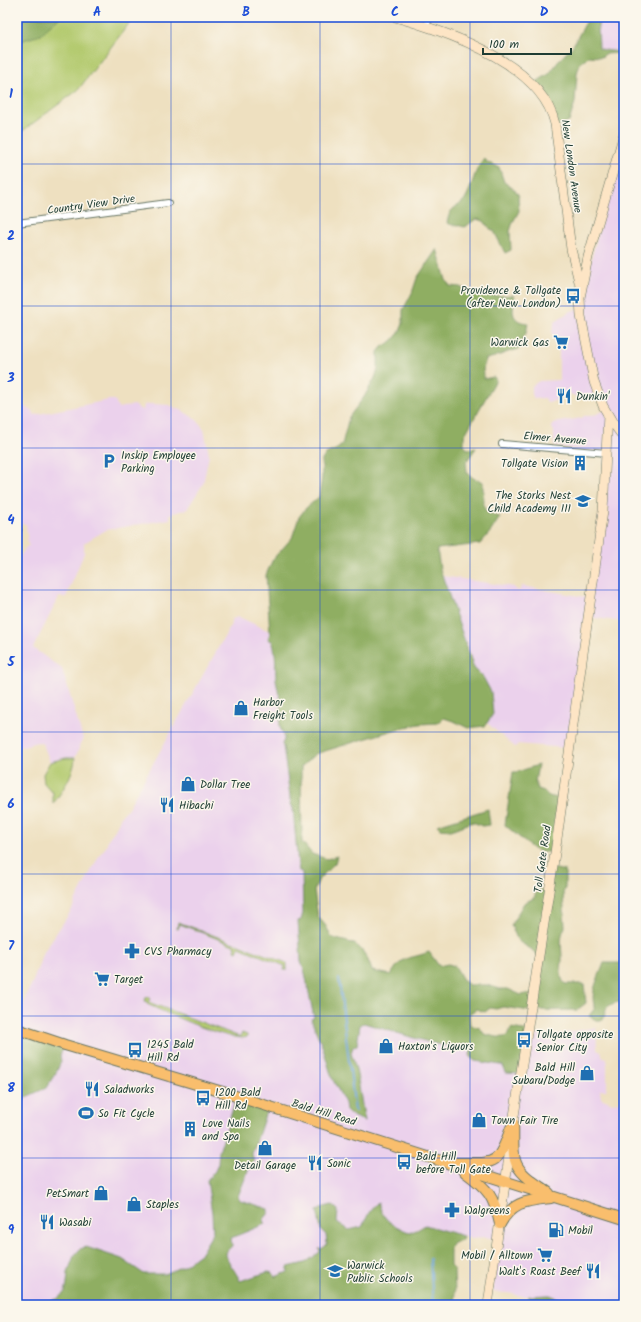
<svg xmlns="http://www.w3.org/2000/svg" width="641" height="1322" font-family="Kalam,sans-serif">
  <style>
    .built { fill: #ebd1ec }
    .green { fill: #b4ca6f; stroke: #6a8452 }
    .forest { fill: #8fae62; stroke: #57764b }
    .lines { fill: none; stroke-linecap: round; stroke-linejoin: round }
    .stream { stroke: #67a2d8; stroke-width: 2 }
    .minor-casing { stroke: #677665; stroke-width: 8 }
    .secondary-casing { stroke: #677665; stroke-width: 10 }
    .primary-casing { stroke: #677665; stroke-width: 12 }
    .minor { stroke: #fff; stroke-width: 6 }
    .secondary { stroke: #fde5c5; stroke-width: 9 }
    .primary { stroke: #f9be6d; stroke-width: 10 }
    .grid { fill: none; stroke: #1d4ed8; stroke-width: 1; stroke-opacity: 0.55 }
    .labels { text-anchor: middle; stroke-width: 3; stroke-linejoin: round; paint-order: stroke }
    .street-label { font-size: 11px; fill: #1f3d34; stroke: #fbf7ec }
    .poi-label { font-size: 11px; fill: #1f3d34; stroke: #fbf7ec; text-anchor: start }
    .neatline { fill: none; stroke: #1d4ed8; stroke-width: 1.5 }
    .grid-label { font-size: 13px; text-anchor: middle; font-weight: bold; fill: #1d4ed8 }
  </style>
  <rect width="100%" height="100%" fill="#fbf7ec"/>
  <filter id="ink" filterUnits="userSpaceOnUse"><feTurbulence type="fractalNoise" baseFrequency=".025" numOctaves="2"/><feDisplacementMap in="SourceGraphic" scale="8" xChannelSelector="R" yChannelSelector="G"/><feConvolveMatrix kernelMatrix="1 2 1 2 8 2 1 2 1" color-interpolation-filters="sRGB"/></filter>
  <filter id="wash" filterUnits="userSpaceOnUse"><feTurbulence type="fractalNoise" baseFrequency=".012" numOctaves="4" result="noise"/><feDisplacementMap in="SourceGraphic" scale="16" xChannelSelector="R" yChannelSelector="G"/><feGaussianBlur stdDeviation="0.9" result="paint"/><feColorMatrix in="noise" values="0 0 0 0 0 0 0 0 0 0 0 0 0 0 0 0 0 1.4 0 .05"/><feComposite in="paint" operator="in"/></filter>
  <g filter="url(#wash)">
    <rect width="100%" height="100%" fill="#eee0c0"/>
    <!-- built -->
    <g class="built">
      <path d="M601,17H624V53L616,51H605L599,48L598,26Z"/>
      <path d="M624,135V622L589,617L567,748L518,744L515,747L487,723L493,714L483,677L474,668L442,576L514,587L515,589L519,591L522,586L590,598L606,454L554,446V431L551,427L554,423L582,418L584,416H592L604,411L598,394L578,397L570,394L560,393L558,400L547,402L545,398L534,399L532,394V386L539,381L559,380V351L557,345L555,343L552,332L555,321L571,311L582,309L581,299Z"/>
      <path d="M109,400H115L118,408L134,405L143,411L144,405L151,404L169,405L181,410L196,419L204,429L209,455L203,484L187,509L170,514V519L106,530L84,543V553L66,597H59L33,648L62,669L83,739L75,758H66L50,762L43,744L37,742L17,748V562L26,547L30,545H28L26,524H17V409L25,407L32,411L34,415Z"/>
      <path d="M239,617L269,631L270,635L268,639L272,641L274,646L276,679L282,709L281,711L284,734V740L282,744L283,746L291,804L293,808L299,871L302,872L303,913L301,920V961L305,973L314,1018L311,1019L323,1048L332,1078L345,1103L346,1110L354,1117L365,1120L360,1102L355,1064L351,1053L353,1047L357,1045L360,1025L364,1023L414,1038L436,1044L453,1046L470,1044L471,1048L470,1057L475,1061L501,1065L503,1066L504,1071L529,1033L549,1036L596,1027L597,1050L601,1052L603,1057L607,1058V1087L606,1090H600L601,1098L612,1103L624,1102V1305H590L560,1299L550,1295L522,1296L508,1293L493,1292L498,1240L486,1237L470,1238L467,1236H463L425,1225L413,1231L408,1232L391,1224L386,1219L378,1203L370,1211L362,1227L349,1230L337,1222L326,1235L327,1244L323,1248L378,1237L222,1302L286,1274L275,1277L268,1272L240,1281L235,1270L231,1266L226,1256L231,1238L264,1219L266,1208L240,1200L238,1196L250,1166L254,1161L252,1154L268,1106L237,1096L219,1152L218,1164L215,1171L207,1180L212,1213L213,1233L201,1253L185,1265L165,1274H144L122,1259L68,1272L67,1284L65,1292L57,1299L36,1304L17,1299V1102L22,1103L26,1097L46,1088L61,1061L60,1056L61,1052L17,1029V1021L19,1013L23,1009L27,992L32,984L43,953L71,911L76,900L100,854L106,847L108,839L115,830L121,816L128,808L230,627L232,619Z"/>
    </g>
    <!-- green -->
    <g class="green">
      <path d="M17,17H134L78,90L17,135Z"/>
      <path d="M66,758H75C75,772 61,793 53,804V793L44,783L43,774L50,762Z"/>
      <path d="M178,922L287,963V970H284L285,966L239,947L237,951L235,950L236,946L180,924L178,929H177Z"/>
      <path d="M147,996L150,999L148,1002L240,1037L242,1033L247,1035V1037C232,1043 164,1012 147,1004L145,1000Z"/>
    </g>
    <!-- forest -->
    <g class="forest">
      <path d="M17,17H60L40,35L17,42Z"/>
      <path d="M589,17H601L598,26L599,48C607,52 614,50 622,53L605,54L602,57L589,56L585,60L580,63L577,73L575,102L569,122L556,126L542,92L536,82L549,74L561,58L572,47Z"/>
      <path d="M484,158L488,163L499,167L504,182L515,190L519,196H518L519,211L513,222L510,231L511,250L505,253L494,231L489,228L484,221L476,219L465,227C459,225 453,226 447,223C448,219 449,212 453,209C457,205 462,204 465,199C473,186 474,170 484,158Z"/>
      <path d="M437,249L446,280L450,286L460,287L477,296L491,295L499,296L513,295L515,299C511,312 512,322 528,323L526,333L520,344L519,349C507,351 498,357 486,359L483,369L484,379L494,377L496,380L464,436V444L467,449L476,448L466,462L467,472L473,478L483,482V491H484C481,508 484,513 500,517L491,531L480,544L437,549L440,569L474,668L483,677L491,692L493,714L485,726L468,728L456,722L444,718L438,723L419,724L397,729L315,754L301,767L302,842L312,854L327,859L337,856L335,863L319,879L314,891L318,917L326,926L331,937C338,940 345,941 352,943C363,947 369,961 372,971L391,975C403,954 409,960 429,952L439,966L448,964L455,966L463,980L469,985H487L500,989H508L521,995L533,993L539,957L531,949L518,941L511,925L524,903L534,898L538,888L547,893L552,868L565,871V888L563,893L565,927C559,937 562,948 562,959C562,968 558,976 565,984H584L586,1003L577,1010C562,1010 547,1011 531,1009V1011L503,1007L496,1009L490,1008L485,1012L476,1009L469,1014L470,1025L480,1028L484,1034C492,1036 500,1039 508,1036L511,1028L528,1031L520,1074L506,1073L503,1066L501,1065L475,1061L470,1057L471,1048L469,1044L453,1046L436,1044L414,1038L364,1023L360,1025L357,1045L353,1047L351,1053C359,1074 360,1098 365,1121L354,1117L346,1110L345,1103L332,1078L323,1048L311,1019L314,1018L305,973L301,961L298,921L301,920L303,913L302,872L299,871L298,865L293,808L291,804L283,746L282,744L284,740V734C276,726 282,717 281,707C281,698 277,689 276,679C275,667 277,653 272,641L268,639L270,633L266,575L273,559L292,538L299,517L306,508L319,497L322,478V460L326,454L337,449L342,445L349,417L364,397L375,378L378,369V352L382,347L392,341L399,333L403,324V310L412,293L417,278Z"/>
      <path d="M538,765L535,782L538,789L544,791C548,798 554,797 561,798L554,852H541L533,849L505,825L513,772H517Z"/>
      <path d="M488,809L490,825L482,826L473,822L451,830L441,829L437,825Z"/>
      <path d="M604,963H624V1001L614,1003L607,1007L603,1020H596L589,1016L595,1008C589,992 599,978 604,963Z"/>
      <path d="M17,1029L68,1046L61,1052L60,1056L61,1061L57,1071L46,1088L26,1097L22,1103L17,1102Z"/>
      <path d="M237,1096L268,1106L252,1154L254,1161L250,1166L238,1196L240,1200L266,1208L269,1209V1213L264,1219L265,1224L231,1238L232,1246C230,1248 226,1251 226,1254C225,1258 238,1275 240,1281L268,1272L273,1273L275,1277L288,1272V1267L305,1263L320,1252L319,1249L323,1248L327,1244L326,1235L321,1230L317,1211L321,1208L332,1205L338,1210L337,1222L349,1230L362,1227L370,1211L378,1202C383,1218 387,1222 402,1229C406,1231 410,1233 414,1231C418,1230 422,1227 425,1225L463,1236L462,1240L453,1242L450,1248V1266L454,1270C454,1281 456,1292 454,1303L449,1305H44L46,1302L57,1299L65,1292L67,1284L68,1272L74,1256L80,1249L86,1247L122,1259L144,1274H165L185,1265L201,1253L213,1233L212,1213L207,1180L215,1171L218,1164L219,1152Z"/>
      <path d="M550,1295L560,1299L590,1305H532V1301L529,1298V1296Z"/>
    </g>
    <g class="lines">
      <!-- stream -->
      <g class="stream">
        <path d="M339,979L355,1111"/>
        <path d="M430,1259L433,1305"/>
      </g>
    </g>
  </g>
  <g filter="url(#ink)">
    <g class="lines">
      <!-- minor casing -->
      <g class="minor-casing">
        <g id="minor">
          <path d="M426,25L430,17"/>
          <path d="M17,223L168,203"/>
          <path d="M502,444L607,453"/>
          <path d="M17,531L18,530"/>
        </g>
      </g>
      <!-- secondary casing -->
      <g class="secondary-casing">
        <g id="secondary">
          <path d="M395,17C448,32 541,63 555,124L571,249L581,290"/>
          <path d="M624,134L588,257L580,298L581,316L594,382L603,406L613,423L624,438"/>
          <path d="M512,1129L555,853L603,511L608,415"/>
          <path d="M488,1305L511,1142"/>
        </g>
      </g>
      <!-- primary casing -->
      <g class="primary-casing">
        <g id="primary">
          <path d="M17,1029L65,1045L226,1093L624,1219"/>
          <path d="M513,1123C514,1134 512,1149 515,1160C519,1175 537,1184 549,1193"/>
          <path d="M456,1163C496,1163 497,1167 511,1128"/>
          <path d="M465,1172C488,1189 494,1196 500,1224"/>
          <path d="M500,1224C513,1201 526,1201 551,1198"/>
        </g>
      </g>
      <!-- minor -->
      <use href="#minor" class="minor"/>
      <!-- secondary -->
      <use href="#secondary" class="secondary"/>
      <!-- primary -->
      <use href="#primary" class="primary"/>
    </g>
  </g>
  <!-- grid -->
  <path class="grid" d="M171,17V1305M320,17V1305M470,17V1305M17,164H624M17,306H624M17,448H624M17,590H624M17,732H624M17,874H624M17,1016H624M17,1158H624"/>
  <!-- icons -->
  <defs>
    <g id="bus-bare" transform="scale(1.2)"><path d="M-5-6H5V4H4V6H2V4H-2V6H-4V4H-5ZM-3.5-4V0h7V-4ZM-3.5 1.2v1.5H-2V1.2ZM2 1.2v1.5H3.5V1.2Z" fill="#1f6fb2" stroke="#fbf7ec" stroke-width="2.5" paint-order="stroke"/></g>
    <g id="supermarket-bare" transform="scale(1.2)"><path d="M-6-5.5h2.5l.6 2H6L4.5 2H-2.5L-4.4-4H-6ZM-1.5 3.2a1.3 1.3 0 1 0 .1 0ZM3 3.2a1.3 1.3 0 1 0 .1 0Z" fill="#1f6fb2" stroke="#fbf7ec" stroke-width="2.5" paint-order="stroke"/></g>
    <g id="restaurant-bare" transform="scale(1.2)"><path d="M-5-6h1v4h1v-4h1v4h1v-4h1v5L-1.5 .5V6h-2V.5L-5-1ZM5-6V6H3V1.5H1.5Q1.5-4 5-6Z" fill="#1f6fb2" stroke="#fbf7ec" stroke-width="2.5" paint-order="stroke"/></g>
    <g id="parking-bare" transform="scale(1.2)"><path d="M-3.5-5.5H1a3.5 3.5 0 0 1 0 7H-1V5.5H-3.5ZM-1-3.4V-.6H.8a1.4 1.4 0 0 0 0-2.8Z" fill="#1f6fb2" stroke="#fbf7ec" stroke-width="2.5" paint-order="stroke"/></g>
    <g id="building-bare" transform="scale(1.2)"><path d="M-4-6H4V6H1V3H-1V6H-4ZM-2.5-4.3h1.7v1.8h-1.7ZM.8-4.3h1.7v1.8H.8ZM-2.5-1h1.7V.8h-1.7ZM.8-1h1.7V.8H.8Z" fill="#1f6fb2" stroke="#fbf7ec" stroke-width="2.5" paint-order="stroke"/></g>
    <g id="school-bare" transform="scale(1.2)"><path d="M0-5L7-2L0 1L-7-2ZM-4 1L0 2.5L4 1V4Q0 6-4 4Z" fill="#1f6fb2" stroke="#fbf7ec" stroke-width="2.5" paint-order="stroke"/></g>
    <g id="shop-bare" transform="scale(1.2)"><path d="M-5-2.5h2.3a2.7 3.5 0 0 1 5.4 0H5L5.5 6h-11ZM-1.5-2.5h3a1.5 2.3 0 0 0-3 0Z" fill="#1f6fb2" stroke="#fbf7ec" stroke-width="2.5" paint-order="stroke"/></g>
    <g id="pharmacy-bare" transform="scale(1.2)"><path d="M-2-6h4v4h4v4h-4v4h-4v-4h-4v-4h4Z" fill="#1f6fb2" stroke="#fbf7ec" stroke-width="2.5" paint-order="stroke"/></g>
    <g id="stadium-bare" transform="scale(1.2)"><path d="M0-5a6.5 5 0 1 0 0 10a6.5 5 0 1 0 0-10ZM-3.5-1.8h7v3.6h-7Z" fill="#1f6fb2" stroke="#fbf7ec" stroke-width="2.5" paint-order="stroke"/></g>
    <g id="fuel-bare" transform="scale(1.2)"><path d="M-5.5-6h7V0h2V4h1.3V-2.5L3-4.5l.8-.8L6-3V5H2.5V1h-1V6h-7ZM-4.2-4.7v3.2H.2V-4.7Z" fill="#1f6fb2" stroke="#fbf7ec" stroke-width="2.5" paint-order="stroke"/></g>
  </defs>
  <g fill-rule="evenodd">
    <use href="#bus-bare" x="573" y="296"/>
    <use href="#supermarket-bare" x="561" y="342"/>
    <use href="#restaurant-bare" x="564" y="396"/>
    <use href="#parking-bare" x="109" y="461"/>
    <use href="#building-bare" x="580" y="463"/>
    <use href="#school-bare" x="583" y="501"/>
    <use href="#shop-bare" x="241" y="708"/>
    <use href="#shop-bare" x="188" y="784"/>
    <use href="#restaurant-bare" x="167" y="805"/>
    <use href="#pharmacy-bare" x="132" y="951"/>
    <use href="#supermarket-bare" x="102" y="979"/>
    <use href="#bus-bare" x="524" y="1040"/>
    <use href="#shop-bare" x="386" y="1046"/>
    <use href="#bus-bare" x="135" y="1050"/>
    <use href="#shop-bare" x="587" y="1073"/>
    <use href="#restaurant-bare" x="92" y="1089"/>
    <use href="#bus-bare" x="203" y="1098"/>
    <use href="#stadium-bare" x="86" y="1113"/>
    <use href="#shop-bare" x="479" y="1120"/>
    <use href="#building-bare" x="190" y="1129"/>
    <use href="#shop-bare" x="265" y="1148"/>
    <use href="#bus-bare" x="404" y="1162"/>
    <use href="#restaurant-bare" x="315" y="1163"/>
    <use href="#shop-bare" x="101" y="1193"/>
    <use href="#shop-bare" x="134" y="1204"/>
    <use href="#pharmacy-bare" x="452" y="1210"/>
    <use href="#restaurant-bare" x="47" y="1222"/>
    <use href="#fuel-bare" x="556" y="1230"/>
    <use href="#supermarket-bare" x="545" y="1255"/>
    <use href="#school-bare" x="335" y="1271"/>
    <use href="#restaurant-bare" x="593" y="1271"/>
  </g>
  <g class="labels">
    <!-- street labels -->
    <g class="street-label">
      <text transform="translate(572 166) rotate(82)" y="4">New London Avenue</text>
      <text transform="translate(91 204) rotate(-8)" y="4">Country View Drive</text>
      <text transform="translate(555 438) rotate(5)" y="4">Elmer Avenue</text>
      <text transform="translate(542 859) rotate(-82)" y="4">Toll Gate Road</text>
      <text transform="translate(324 1112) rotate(17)" y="4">Bald Hill Road</text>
    </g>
    <!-- poi labels -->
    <g class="poi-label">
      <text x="561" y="294" text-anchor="end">Providence &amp; Tollgate<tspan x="561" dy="13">(after New London)</tspan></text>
      <text x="549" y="346" text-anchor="end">Warwick Gas</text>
      <text x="576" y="400">Dunkin'</text>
      <text x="121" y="459">Inskip Employee<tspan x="121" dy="13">Parking</tspan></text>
      <text x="568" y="467" text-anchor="end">Tollgate Vision</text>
      <text x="571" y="499" text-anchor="end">The Storks Nest<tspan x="571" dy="13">Child Academy III</tspan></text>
      <text x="253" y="706">Harbor<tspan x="253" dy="13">Freight Tools</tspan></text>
      <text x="200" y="788">Dollar Tree</text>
      <text x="179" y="809">Hibachi</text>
      <text x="144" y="955">CVS Pharmacy</text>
      <text x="114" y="983">Target</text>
      <text x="536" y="1038">Tollgate opposite<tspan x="536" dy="13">Senior City</tspan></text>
      <text x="147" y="1048">1245 Bald<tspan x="147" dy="13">Hill Rd</tspan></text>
      <text x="398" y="1050">Haxton's Liquors</text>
      <text x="575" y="1071" text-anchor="end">Bald Hill<tspan x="575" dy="13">Subaru/Dodge</tspan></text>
      <text x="104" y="1093">Saladworks</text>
      <text x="215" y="1096">1200 Bald<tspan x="215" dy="13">Hill Rd</tspan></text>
      <text x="98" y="1117">So Fit Cycle</text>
      <text x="491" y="1124">Town Fair Tire</text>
      <text x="202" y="1127">Love Nails<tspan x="202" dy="13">and Spa</tspan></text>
      <text x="416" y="1160">Bald Hill<tspan x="416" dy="13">before Toll Gate</tspan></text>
      <text x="327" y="1167">Sonic</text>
      <text x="265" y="1169" text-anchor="middle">Detail Garage</text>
      <text x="89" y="1197" text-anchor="end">PetSmart</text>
      <text x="146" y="1208">Staples</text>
      <text x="464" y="1214">Walgreens</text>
      <text x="59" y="1226">Wasabi</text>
      <text x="568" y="1234">Mobil</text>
      <text x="533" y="1259" text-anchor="end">Mobil / Alltown</text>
      <text x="347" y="1269">Warwick<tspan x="347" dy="13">Public Schools</tspan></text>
      <text x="581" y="1275" text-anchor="end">Walt's Roast Beef</text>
    </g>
  </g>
  <!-- margin -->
  <rect width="641" height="1322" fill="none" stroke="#fbf7ec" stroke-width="44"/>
  <!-- scale -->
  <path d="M483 48v6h88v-6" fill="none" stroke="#1f3d34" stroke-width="2"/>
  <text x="489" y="48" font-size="12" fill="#1f3d34" stroke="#fbf7ec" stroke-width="3" paint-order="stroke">100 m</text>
  <rect x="22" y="22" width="597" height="1278" class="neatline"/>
  <g class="grid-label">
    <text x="97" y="16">A</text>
    <text x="246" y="16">B</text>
    <text x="395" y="16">C</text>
    <text x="544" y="16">D</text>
    <text x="11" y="98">1</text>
    <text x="11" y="240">2</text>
    <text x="11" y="382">3</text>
    <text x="11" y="524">4</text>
    <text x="11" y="666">5</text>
    <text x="11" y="808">6</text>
    <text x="11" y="950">7</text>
    <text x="11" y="1092">8</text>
    <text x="11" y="1234">9</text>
  </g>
</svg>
